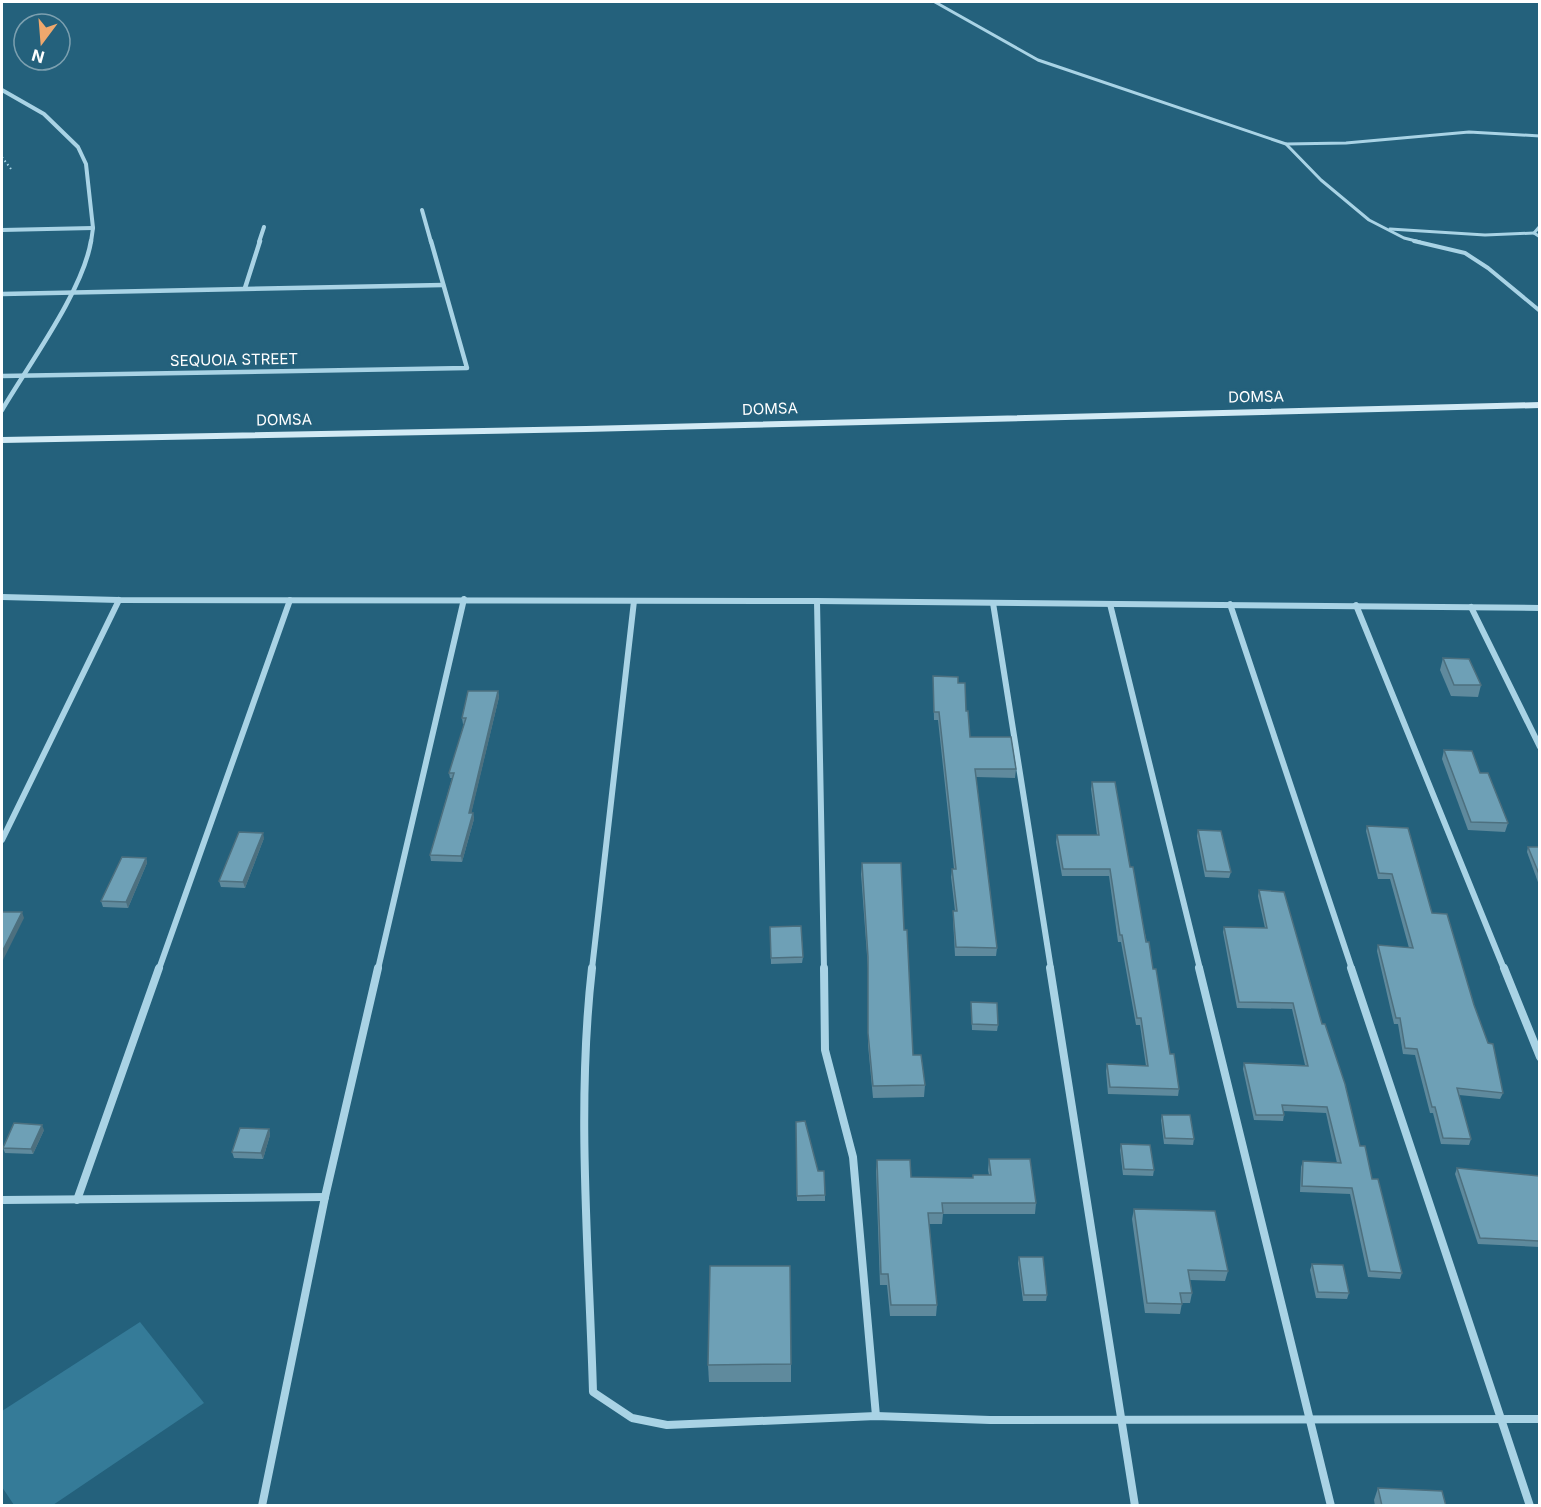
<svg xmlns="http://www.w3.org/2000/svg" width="1541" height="1507" font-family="Inter,sans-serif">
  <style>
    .green { fill: #357b98 }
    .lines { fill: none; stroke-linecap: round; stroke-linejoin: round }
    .path { stroke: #a9d3e5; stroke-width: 2; stroke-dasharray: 1.5 3; stroke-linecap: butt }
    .lane-far1 { stroke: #a9d3e5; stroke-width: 3 }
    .lane { stroke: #a9d3e5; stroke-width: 4 }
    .street-far3 { stroke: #a9d3e5; stroke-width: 4 }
    .street-far2 { stroke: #a9d3e5; stroke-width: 4.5 }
    .street-far1 { stroke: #a9d3e5; stroke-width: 6 }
    .street { stroke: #a9d3e5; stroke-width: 8 }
    .secondary { fill: #d2eaf5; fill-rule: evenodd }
    .wall { fill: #5f8a9d }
    .shaded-wall { fill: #4d707f }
    .building { fill: #6ea0b6; stroke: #4d707f; stroke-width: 1.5 }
    .labels { text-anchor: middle; stroke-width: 6; stroke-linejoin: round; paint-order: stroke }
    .far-street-label { font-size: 15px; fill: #fff; stroke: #24617c }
  </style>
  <rect width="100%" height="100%" fill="#24617c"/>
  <!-- green -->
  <path class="green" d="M140,1322L204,1403L53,1505H14L2,1487V1411Z"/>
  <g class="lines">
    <!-- path -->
    <path class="path" d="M2,157L11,169"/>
    <!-- lane-far1 -->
    <g class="lane-far1">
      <path d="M935,2L1038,60L1286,144L1321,180L1369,220L1404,238L1420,242"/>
      <path d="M1286,144L1346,143L1469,132L1540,136"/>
      <path d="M1540,226L1534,233L1540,237"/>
      <path d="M1390,229L1485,235L1534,233"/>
    </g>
    <!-- lane -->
    <path class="lane" d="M1414,241L1465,253L1488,268L1540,311"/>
    <!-- street-far3 -->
    <g class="street-far3">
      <path d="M2,90L44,114L78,147L86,164L93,228L91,242"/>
      <path d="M422,210L431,242"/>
      <path d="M2,230L93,228"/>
      <path d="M259,242L264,227"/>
    </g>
    <!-- street-far2 -->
    <g class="street-far2">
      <path d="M245,288L260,241"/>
      <path d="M2,294L443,285"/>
      <path d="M2,376L467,368L431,241"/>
      <path d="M2,410C29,364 83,291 91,241"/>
    </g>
    <!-- street-far1 -->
    <g class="street-far1">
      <path d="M2,597L119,600L817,601L1540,608"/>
      <path d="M817,601L824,969"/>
      <path d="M993,603L1051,969"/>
      <path d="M1110,604L1200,969"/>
      <path d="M1230,604L1352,969"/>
      <path d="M1356,605L1504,969"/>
      <path d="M1471,607L1540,747"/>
      <path d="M2,840L119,600"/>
      <path d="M159,969L290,600"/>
      <path d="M378,969L464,599"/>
      <path d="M592,969L634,601"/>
    </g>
    <!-- street -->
    <g class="street">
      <path d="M592,968C576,1108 589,1252 593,1392L632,1418L667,1425L876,1416L990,1420L1540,1419"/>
      <path d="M824,968L825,1050L853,1157L876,1416"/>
      <path d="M1050,968L1135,1506"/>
      <path d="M1199,968L1331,1506"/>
      <path d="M1351,968L1530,1506"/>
      <path d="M1504,968L1540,1057"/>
      <path d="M2,1200L325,1197"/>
      <path d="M77,1200L159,968"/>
      <path d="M262,1506L325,1197L378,968"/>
    </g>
    <!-- secondary -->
    <path class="secondary" d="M1540,402V408L586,432L2,443V437L586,426Z"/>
  </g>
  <!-- wall -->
  <g class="wall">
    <path d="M1443,658L1481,685L1478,697L1451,696L1440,670Z"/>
    <path d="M933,676L958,683L966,711L970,737L1016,769L1015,778L976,777L997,948L996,956H955L953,919V911H955L951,877L952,869H954L938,720H934Z"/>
    <path d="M498,691L499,697L471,813H473L474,819L462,862L431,861L430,855L452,778H450L449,773L465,724H463L462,718Z"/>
    <path d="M1444,750L1480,773L1508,823L1505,832L1468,830L1442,759Z"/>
    <path d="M1092,782L1130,867L1153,969L1170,1054L1179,1089L1178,1096L1108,1094L1106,1071L1107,1064L1146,1066L1140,1025H1136L1121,942H1118L1109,876H1062L1056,842L1057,835H1097L1091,789Z"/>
    <path d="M1367,826L1432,913L1474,1005L1503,1093L1500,1099L1459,1095L1471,1139L1469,1145L1441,1144L1433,1113H1430L1415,1055L1403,1054L1398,1024H1394L1377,951L1378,945L1409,948L1390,879H1378L1366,831Z"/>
    <path d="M1198,830L1231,872L1229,878L1205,877L1197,836Z"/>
    <path d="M264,838L245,888L221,887L219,881Z"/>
    <path d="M1528,847H1539V885L1527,852Z"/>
    <path d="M146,858L147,863L128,908L103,907L101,901Z"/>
    <path d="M862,863L904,930L913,1055L925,1085L924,1097L873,1098L868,1045V969L861,874Z"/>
    <path d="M1259,890L1322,1024L1360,1146L1372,1179L1402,1273L1400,1279L1368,1277L1350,1194L1300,1192L1301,1167L1303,1161L1337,1163L1326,1113L1283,1111L1284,1115L1283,1121L1254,1120L1243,1069L1244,1063L1305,1065L1292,1009L1237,1008L1223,932L1224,927L1265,928L1258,896Z"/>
    <path d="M770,927L803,957L802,963L771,964Z"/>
    <path d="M971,1002L998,1025L997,1031L972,1030Z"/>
    <path d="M1162,1115L1194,1139L1193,1145L1164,1144L1161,1120Z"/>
    <path d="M796,1122L825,1195V1201H797Z"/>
    <path d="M269,1129L270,1135L263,1159L234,1158L232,1152Z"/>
    <path d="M44,1130L33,1154L5,1153L3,1148Z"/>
    <path d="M1121,1144L1154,1170L1153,1176L1123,1175L1120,1150Z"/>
    <path d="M989,1159L1036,1203L1035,1214H943L942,1224H929L937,1305L936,1316H890L887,1285H880L876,1171L877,1160L911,1177L973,1178V1175H989L988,1170Z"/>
    <path d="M1457,1168L1539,1176V1247L1478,1244L1455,1174Z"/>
    <path d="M1134,1209L1228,1271L1225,1281L1190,1280L1192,1293L1190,1303H1182L1180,1314L1145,1313L1132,1219Z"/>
    <path d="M1019,1257L1047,1295L1046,1301H1023L1018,1263Z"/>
    <path d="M1312,1264L1349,1293L1347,1299L1316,1298L1310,1270Z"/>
    <path d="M791,1364V1382H709L708,1365Z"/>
    <path d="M1378,1488L1446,1506H1375L1374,1500Z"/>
  </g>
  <!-- shaded-wall -->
  <g class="shaded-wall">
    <path d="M498,691L499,697L470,819L469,813Z"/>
    <path d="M473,813L474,819L462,862L461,856Z"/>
    <path d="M263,833L264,838L245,888L243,882Z"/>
    <path d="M146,858L147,863L128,908L126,902Z"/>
    <path d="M22,912L24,918L2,962V952Z"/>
    <path d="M42,1125L44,1130L33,1154L31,1149Z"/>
    <path d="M269,1129L270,1135L263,1159L261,1153Z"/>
  </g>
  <!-- building -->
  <g class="building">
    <path d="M1443,658L1469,659L1481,685H1454Z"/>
    <path d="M933,676L958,677V683H965L966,711H968L970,737H1011L1016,769H975L997,948L956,947L953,911H957L952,869H956L939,712H934Z"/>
    <path d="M468,691H498L469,813H473L461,856L430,855L454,773H449L466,718H462Z"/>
    <path d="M1444,750L1472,751L1480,773H1488L1508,823L1471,822Z"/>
    <path d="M1092,782H1115L1130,867H1133L1146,942H1149L1153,969H1156L1170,1054H1174L1179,1089L1110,1087L1107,1064L1148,1066L1141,1018H1137L1122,935H1120L1110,869H1063L1057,835H1099Z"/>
    <path d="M1367,826L1408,828L1432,913L1447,914L1474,1005L1488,1043L1493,1044L1503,1093L1457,1088L1471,1139L1443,1138L1435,1107H1432L1417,1049L1405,1048L1400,1018H1396L1378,945L1413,948L1392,874L1379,873Z"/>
    <path d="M1198,830L1221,831L1231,872L1206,871Z"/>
    <path d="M239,832L263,833L243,882L219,881Z"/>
    <path d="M1528,847H1539V874Z"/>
    <path d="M122,857L146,858L126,902L101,901Z"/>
    <path d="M862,863H901L904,930H907L913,1055H921L925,1085L873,1086L868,1033V957Z"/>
    <path d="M1259,890L1284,892L1322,1024H1325L1345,1084L1360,1146H1365L1372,1179H1378L1402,1273L1370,1271L1352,1188L1302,1186L1303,1161L1341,1163L1327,1107L1282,1105L1284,1115H1256L1244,1063L1308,1066L1293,1003L1239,1002L1224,927L1267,928Z"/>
    <path d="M2,912H22L2,952Z"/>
    <path d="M801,926L803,957L771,958L770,927Z"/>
    <path d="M971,1002L997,1003L998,1025L972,1024Z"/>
    <path d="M1162,1115H1190L1194,1139L1165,1138Z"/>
    <path d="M805,1121L818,1171H824L825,1195L797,1196L796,1122Z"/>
    <path d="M14,1123L42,1125L31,1149L3,1148Z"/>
    <path d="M240,1128L269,1129L261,1153L232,1152Z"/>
    <path d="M1121,1144L1150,1145L1154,1170L1124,1169Z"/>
    <path d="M989,1159H1030L1036,1203H942L943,1213H928L937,1305H891L888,1274H881L877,1160H910L911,1177L973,1178V1175H991Z"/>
    <path d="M1457,1168L1539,1176V1241L1480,1238Z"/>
    <path d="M1134,1209L1215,1211L1228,1271L1188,1270L1192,1293H1180L1182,1304L1147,1303Z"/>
    <path d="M1019,1257H1043L1047,1295H1024Z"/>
    <path d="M1312,1264L1343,1265L1349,1293L1318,1292Z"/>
    <path d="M710,1266H790L791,1364L708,1365Z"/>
    <path d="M1378,1488L1442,1491L1446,1506H1382Z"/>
  </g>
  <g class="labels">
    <!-- far-street labels -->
    <g class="far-street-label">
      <text transform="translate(234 360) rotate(-1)" y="5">SEQUOIA STREET</text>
      <text transform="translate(1256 397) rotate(-1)" y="5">DOMSA</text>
      <text transform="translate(770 409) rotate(-2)" y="5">DOMSA</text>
      <text transform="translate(284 420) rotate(-1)" y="5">DOMSA</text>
    </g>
  </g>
  <!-- border -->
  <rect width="1541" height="1507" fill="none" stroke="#ffffff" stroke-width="6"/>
  <!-- north arrow -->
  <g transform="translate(42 42) rotate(196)"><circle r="28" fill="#24617c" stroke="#7ca0b0" stroke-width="1.5"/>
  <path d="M0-4.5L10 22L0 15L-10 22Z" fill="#efa86d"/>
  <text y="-9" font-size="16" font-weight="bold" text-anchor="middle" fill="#ffffff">N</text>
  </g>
</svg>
